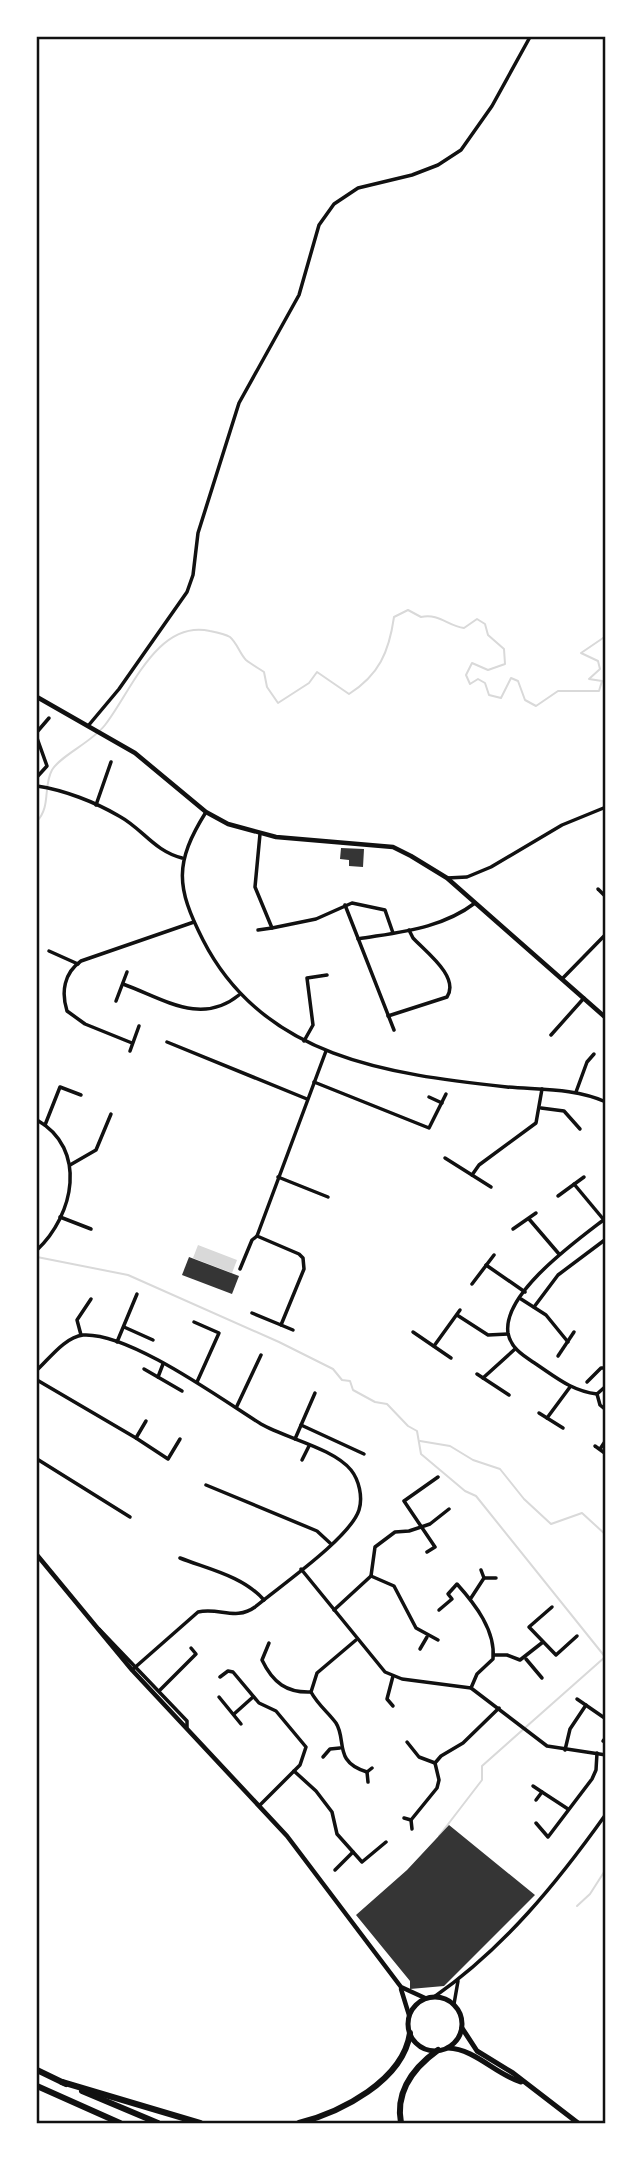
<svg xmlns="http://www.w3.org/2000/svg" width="643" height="2160" font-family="'DM Sans',sans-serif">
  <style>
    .water { fill: #d9d9d9 }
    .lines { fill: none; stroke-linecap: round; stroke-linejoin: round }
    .stream { stroke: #d9d9d9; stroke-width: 2 }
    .building { fill: #353535 }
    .minor { stroke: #111; stroke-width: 3.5 }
    .tertiary { stroke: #111; stroke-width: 4.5 }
    .primary { stroke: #111; stroke-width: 5 }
    .motorway { stroke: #111; stroke-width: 6 }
    .neatline { fill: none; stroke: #111; stroke-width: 2.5 }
  </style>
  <rect width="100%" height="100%" fill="#fff"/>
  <!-- water -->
  <path class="water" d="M198,1245L237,1260L232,1273L193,1258Z"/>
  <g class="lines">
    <!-- stream -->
    <g class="stream">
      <path d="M37,821C51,807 43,786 52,770C61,755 91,743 105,725C131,692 157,619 210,631C215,632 225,634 230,637C237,643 240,654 246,660C251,664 258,668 264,672L267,687L278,703L309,683L317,672L349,694C379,675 389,652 394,617L408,610L421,617C439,613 448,626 464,628L477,619L485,624L488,635L504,649L505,664L488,670L472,663L466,675L470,684L478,679L485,683L489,695L501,698L511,678L518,681L525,700L536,706L558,691H599L602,681L589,679L600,669L598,661L581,653L606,636"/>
      <path d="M37,1257L128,1275L279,1342L333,1369L342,1380L350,1381L353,1390L375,1402L387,1404L408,1426L417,1431L421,1454L465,1491L476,1496L606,1658"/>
      <path d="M420,1441L450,1446L473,1460L500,1469L524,1499L551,1524L582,1513L606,1535"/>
      <path d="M439,1836L482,1780V1766L605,1657"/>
      <path d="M577,1906L590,1894L606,1869"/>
    </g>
  </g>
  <!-- building -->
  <g class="building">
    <path d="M341,848L364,849L363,867L349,866V860L340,859Z"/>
    <path d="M189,1257L239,1276L232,1294L182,1275Z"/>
    <path d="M449,1825L535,1895L444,1986L410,1989V1981L356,1915L407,1870Z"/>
  </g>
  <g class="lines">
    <!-- minor -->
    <g class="minor">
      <path d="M88,726L119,689L187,592L193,575L198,533L239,403L299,295L319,225L334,204L358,188L412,175L438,165L461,150L492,106L530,37"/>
      <path d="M37,732L49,718"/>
      <path d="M37,738L47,766L37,777"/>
      <path d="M37,786C64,790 95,802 119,816C143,829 154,851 182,858"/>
      <path d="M96,805L111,762"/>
      <path d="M206,812C174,863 176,887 203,940C263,1058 388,1074 507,1087C541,1090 574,1088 606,1102"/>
      <path d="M260,834L255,887L272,928L316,919L352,903L385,910L393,933"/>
      <path d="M447,878L467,877L491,867L562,825L606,807"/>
      <path d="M598,889L606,897"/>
      <path d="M345,905L394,1030"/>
      <path d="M258,930L272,928"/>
      <path d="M358,939C399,932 441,929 475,903"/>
      <path d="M49,951L78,964"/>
      <path d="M562,979L606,934"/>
      <path d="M123,984C164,999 201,1026 239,995"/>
      <path d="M116,1001L127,972"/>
      <path d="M388,1016L447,997C460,977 426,952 413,938L409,930"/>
      <path d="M551,1035L584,998"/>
      <path d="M304,1041L313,1025L307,978L327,975"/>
      <path d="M167,1042L307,1099"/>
      <path d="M132,1043L85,1024L67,1011C61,992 64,973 81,961L194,922"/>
      <path d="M130,1051L139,1026"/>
      <path d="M314,1082L429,1128L446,1094"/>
      <path d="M576,1092L587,1062L594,1054"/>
      <path d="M429,1097L442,1103"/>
      <path d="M541,1108L564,1111L580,1129"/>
      <path d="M37,1120C88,1149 74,1215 37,1250"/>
      <path d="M45,1125L60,1087L81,1095"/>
      <path d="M445,1158L491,1187"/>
      <path d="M605,1160L606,1159"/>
      <path d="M70,1165L96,1150L111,1114"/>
      <path d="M472,1175L479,1165L536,1123L542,1089"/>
      <path d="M278,1177L328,1197"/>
      <path d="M574,1184L604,1220"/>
      <path d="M558,1196L584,1177"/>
      <path d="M60,1217L91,1229"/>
      <path d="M606,1218C579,1239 502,1293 508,1333C511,1349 524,1356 536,1364C557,1378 572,1391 597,1394L606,1386"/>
      <path d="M529,1219L559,1254"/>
      <path d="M513,1229L536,1213"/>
      <path d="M486,1265L525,1292"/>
      <path d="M240,1269L252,1240L257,1236"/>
      <path d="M472,1284L494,1255"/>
      <path d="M521,1299L546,1315L568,1342"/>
      <path d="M534,1307L558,1275L606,1239"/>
      <path d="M252,1313L281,1325L304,1269L303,1258L299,1254L257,1236L326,1051"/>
      <path d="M457,1315L488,1335L508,1334"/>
      <path d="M194,1322L219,1333L197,1382"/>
      <path d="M281,1325L293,1330"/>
      <path d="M124,1327L153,1340"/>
      <path d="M413,1332L451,1358"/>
      <path d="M81,1335L77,1320L91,1299"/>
      <path d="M117,1342L137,1294"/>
      <path d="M434,1346L460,1310"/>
      <path d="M558,1356L574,1332"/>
      <path d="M144,1369L182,1391"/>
      <path d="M37,1370C49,1359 65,1337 83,1335C129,1332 221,1399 261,1424C285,1438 333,1448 351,1470C359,1480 363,1497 359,1510C350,1538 280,1586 255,1607C236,1621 219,1607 198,1612L132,1670"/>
      <path d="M477,1374L509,1395"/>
      <path d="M158,1377L163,1364"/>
      <path d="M483,1378L515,1349"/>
      <path d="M37,1380L136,1438L146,1421"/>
      <path d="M587,1382L601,1368H606"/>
      <path d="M597,1394L600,1405L606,1410"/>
      <path d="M237,1406L261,1355"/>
      <path d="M539,1413L563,1428"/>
      <path d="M547,1418L570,1387"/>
      <path d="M301,1425L364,1454"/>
      <path d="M136,1438L168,1459L180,1439"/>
      <path d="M295,1439L315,1393"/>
      <path d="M595,1446L606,1454"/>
      <path d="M600,1449L606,1440"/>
      <path d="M37,1459L130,1517"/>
      <path d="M302,1460L309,1446"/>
      <path d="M206,1485L317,1531L330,1543"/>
      <path d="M427,1552L435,1547L404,1501L438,1477"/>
      <path d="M180,1558C208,1569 243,1576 264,1600"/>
      <path d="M301,1569L385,1672L402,1679L471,1688L547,1746L606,1755"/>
      <path d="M371,1576L394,1586L416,1628L438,1640"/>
      <path d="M484,1578H496"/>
      <path d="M471,1598L484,1578L481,1570"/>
      <path d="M552,1607L529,1627L556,1655L577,1636"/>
      <path d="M334,1610L371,1576L375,1547L395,1532L409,1531L430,1524L449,1509"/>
      <path d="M439,1610L452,1599L448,1594L457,1584C475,1604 496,1631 493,1659L477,1674L471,1688"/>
      <path d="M99,1629L187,1721V1727"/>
      <path d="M356,1640L317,1673L311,1692C318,1705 328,1712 336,1723C347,1740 333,1762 367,1772"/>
      <path d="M269,1643L262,1660C273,1683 287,1693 311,1692"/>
      <path d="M420,1649L427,1637"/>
      <path d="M494,1655H507L520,1660L543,1642"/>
      <path d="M526,1659L542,1678"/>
      <path d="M220,1677L228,1671L233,1672L259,1703L276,1711L306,1747L300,1765L260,1805"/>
      <path d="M160,1690L196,1654L191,1648"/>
      <path d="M219,1697L241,1724"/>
      <path d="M577,1699L606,1719"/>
      <path d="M393,1706L387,1699L393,1676"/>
      <path d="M234,1714L253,1697"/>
      <path d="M603,1741L606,1737"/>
      <path d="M407,1742L419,1757L435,1763"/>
      <path d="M565,1750L570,1729L586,1705"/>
      <path d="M323,1757L330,1749L340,1748"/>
      <path d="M294,1771L316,1791L332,1812L337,1834L362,1862L386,1842"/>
      <path d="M368,1782L367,1772L372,1768"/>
      <path d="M533,1786L542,1792"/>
      <path d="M536,1800L542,1792L568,1809"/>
      <path d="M404,1818L411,1820L412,1829"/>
      <path d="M411,1820L437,1788L439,1780L435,1763L441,1756L463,1743L499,1708"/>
      <path d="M536,1823L548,1837L592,1779L596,1770L597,1753"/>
      <path d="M335,1870L353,1852"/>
      <path d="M434,1997C504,1948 557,1883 606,1814"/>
      <path d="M454,2004L458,1981"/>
    </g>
    <!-- tertiary -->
    <g class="tertiary">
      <path d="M37,697L135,753L206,812L228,824L276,837L393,847L411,856L447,878L606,1018"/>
      <path d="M37,1555L132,1670L287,1836L401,1987L425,1998"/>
      <path d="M401,1989L409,2015"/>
    </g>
    <!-- primary -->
    <g class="primary">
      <circle cx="435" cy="2024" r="27"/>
      <path d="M462,2028L477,2051L513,2073L578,2123"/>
      <path d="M448,2048C475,2049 495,2074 521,2082"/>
    </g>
    <!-- motorway -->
    <g class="motorway">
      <path d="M37,2070L66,2084"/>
      <path d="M62,2082L200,2123"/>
      <path d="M37,2086L120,2123"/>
      <path d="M82,2091L158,2123"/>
      <path d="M299,2123C341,2112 403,2081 410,2033"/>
      <path d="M401,2123C395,2091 413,2068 438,2050"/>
    </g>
  </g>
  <!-- border -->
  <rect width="643" height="2160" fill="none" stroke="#ffffff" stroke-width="77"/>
  <rect x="38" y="38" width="566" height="2084" class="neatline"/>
</svg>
